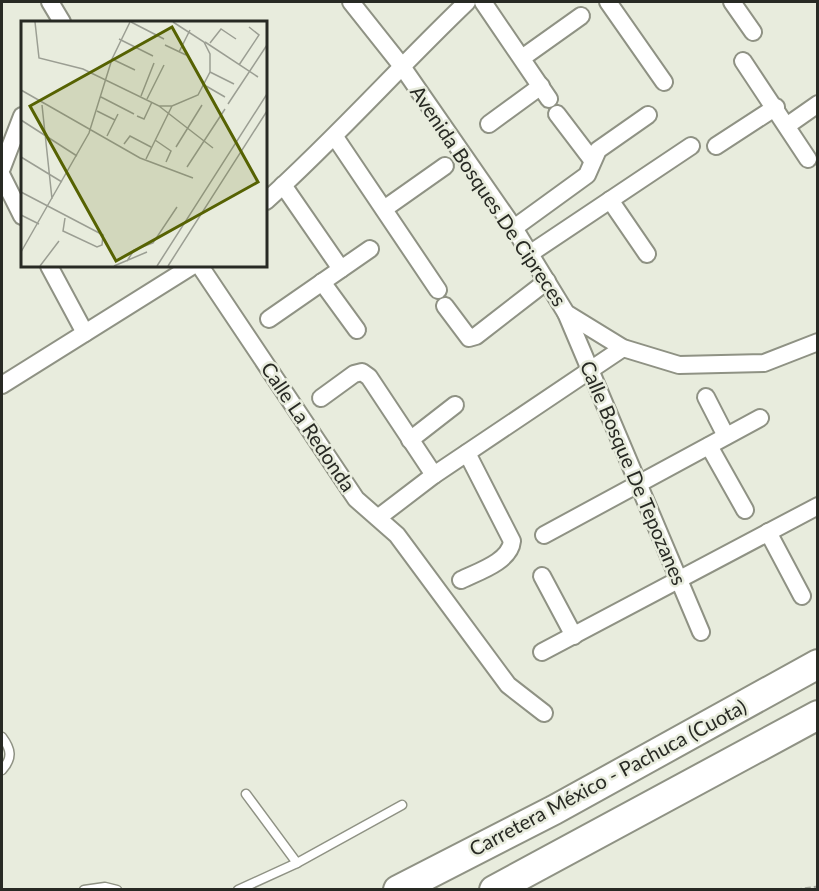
<svg xmlns="http://www.w3.org/2000/svg" width="819" height="891" font-family="Lato,sans-serif">
  <style>
    .lines { fill: none; stroke-linecap: round; stroke-linejoin: round }
    .lane-casing { stroke: #8f9284; stroke-width: 11 }
    .street-casing { stroke: #8f9284; stroke-width: 20 }
    .highway-casing { stroke: #8f9284; stroke-width: 32 }
    .path { stroke: #a6aa9e; stroke-width: 3; stroke-dasharray: 6 3; stroke-linecap: butt }
    .lane { stroke: #fff; stroke-width: 8 }
    .street { stroke: #fff; stroke-width: 16 }
    .highway { stroke: #fff; stroke-width: 28 }
    .labels { text-anchor: middle; stroke-width: 5; stroke-linejoin: round; paint-order: stroke }
    .street-label { font-size: 20px; fill: #282a24; stroke: #e8ecdd }
    .inset-road { fill: none; stroke: #9b9e93; stroke-width: 1.5 }
    .view { fill: #566202; fill-opacity: 0.15; stroke: #566202; stroke-width: 3 }
    .inset-edge { fill: none; stroke: #282a24; stroke-width: 3 }
  </style>
  <rect width="100%" height="100%" fill="#e8ecdd"/>
  <g class="lines">
    <!-- lane casing -->
    <g class="lane-casing">
      <g id="lane">
        <path d="M2,737C11,749 13,758 2,770"/>
        <path d="M246,794L297,863"/>
        <path d="M84,890L105,887L117,890"/>
        <path d="M238,890L297,863L402,805"/>
      </g>
    </g>
    <!-- street casing -->
    <g class="street-casing">
      <g id="street">
        <path d="M50,2L62,22"/>
        <path d="M351,2L401,65L514,228L566,313L623,348L679,365L764,363L818,342"/>
        <path d="M483,2L549,99"/>
        <path d="M608,2L664,82"/>
        <path d="M732,2L753,32"/>
        <path d="M522,58L581,16"/>
        <path d="M743,61L808,159"/>
        <path d="M557,114L592,160"/>
        <path d="M489,124L541,86"/>
        <path d="M788,125L818,104"/>
        <path d="M335,137L438,290"/>
        <path d="M716,146L776,107"/>
        <path d="M2,168L22,116"/>
        <path d="M2,176L22,216"/>
        <path d="M283,185L341,269"/>
        <path d="M610,200L647,254"/>
        <path d="M266,201C336,138 399,67 467,2"/>
        <path d="M384,209L445,166"/>
        <path d="M514,228L587,175L598,150L648,115"/>
        <path d="M531,253L691,146"/>
        <path d="M49,266L85,333"/>
        <path d="M200,266L356,499L397,535L508,685L544,713"/>
        <path d="M322,282L357,330"/>
        <path d="M445,306L469,338L476,336L547,281"/>
        <path d="M566,313L701,632"/>
        <path d="M269,319L370,249"/>
        <path d="M2,385L192,266"/>
        <path d="M706,397L726,436"/>
        <path d="M321,398L354,374L362,372L369,377L434,475"/>
        <path d="M410,440L455,405"/>
        <path d="M709,446L745,510"/>
        <path d="M379,517L434,475L623,348"/>
        <path d="M768,532L802,596"/>
        <path d="M544,535L760,418"/>
        <path d="M542,576L574,636"/>
        <path d="M461,580C477,572 510,562 512,541L467,453"/>
        <path d="M542,652L818,506"/>
      </g>
    </g>
    <!-- highway casing -->
    <g class="highway-casing">
      <g id="highway">
        <path d="M398,890L554,810L818,664"/>
        <path d="M494,890L818,715"/>
      </g>
    </g>
    <!-- path -->
    <path class="path" d="M796,890L818,887"/>
    <!-- lane -->
    <use href="#lane" class="lane"/>
    <!-- street -->
    <use href="#street" class="street"/>
    <!-- highway -->
    <use href="#highway" class="highway"/>
  </g>
  <g class="labels">
    <!-- street labels -->
    <g class="street-label">
      <text transform="translate(488 196) rotate(56)" y="7">Avenida Bosques De Cipreces</text>
      <text transform="translate(308 427) rotate(56)" y="7">Calle La Redonda</text>
      <text transform="translate(633 473) rotate(67)" y="7">Calle Bosque De Tepozanes</text>
      <text transform="translate(608 778) rotate(-28)" y="7">Carretera México - Pachuca (Cuota)</text>
    </g>
  </g>
  <!-- overview -->
  <g transform="translate(21 21)">
    <rect width="246" height="246" fill="#e8ecdd"/>
    <path class="inset-road" d="M14,1L18,37L62,48L138,85H151L177,74L189,51V33L183,21L152,1M110,1L143,18M98,18L132,35M184,21L237,56M189,22L200,8L215,18M144,24L165,34M158,31L169,9M91,38L114,49M218,44L238,14L228,6M189,51L213,63M185,65L204,76M0,69L119,137L172,157M120,75L133,42M80,76L113,93M126,78L143,44M207,83L246,24M21,84L31,178M138,85L192,127M76,90L94,99M116,95L123,98L131,81M0,99L56,135M86,115L97,93M134,119L150,130L145,141M103,123L109,115L130,126M155,126L181,84M0,136L41,161M125,138L151,85M166,146L204,88M0,171L82,214L81,224L76,226L42,210L44,197M0,194L18,203M0,231L68,112L91,38L109,1M106,240L113,229L132,222L156,186M19,245L38,220M93,245L126,231M136,245L246,73M147,245L246,90"/>
    <path class="view" d="M151,6L237,161L95,240L9,85Z"/>
    <rect width="246" height="246" class="inset-edge"/>
  </g>
  <!-- border -->
  <rect width="819" height="891" fill="none" stroke="#282a24" stroke-width="6"/>
</svg>
